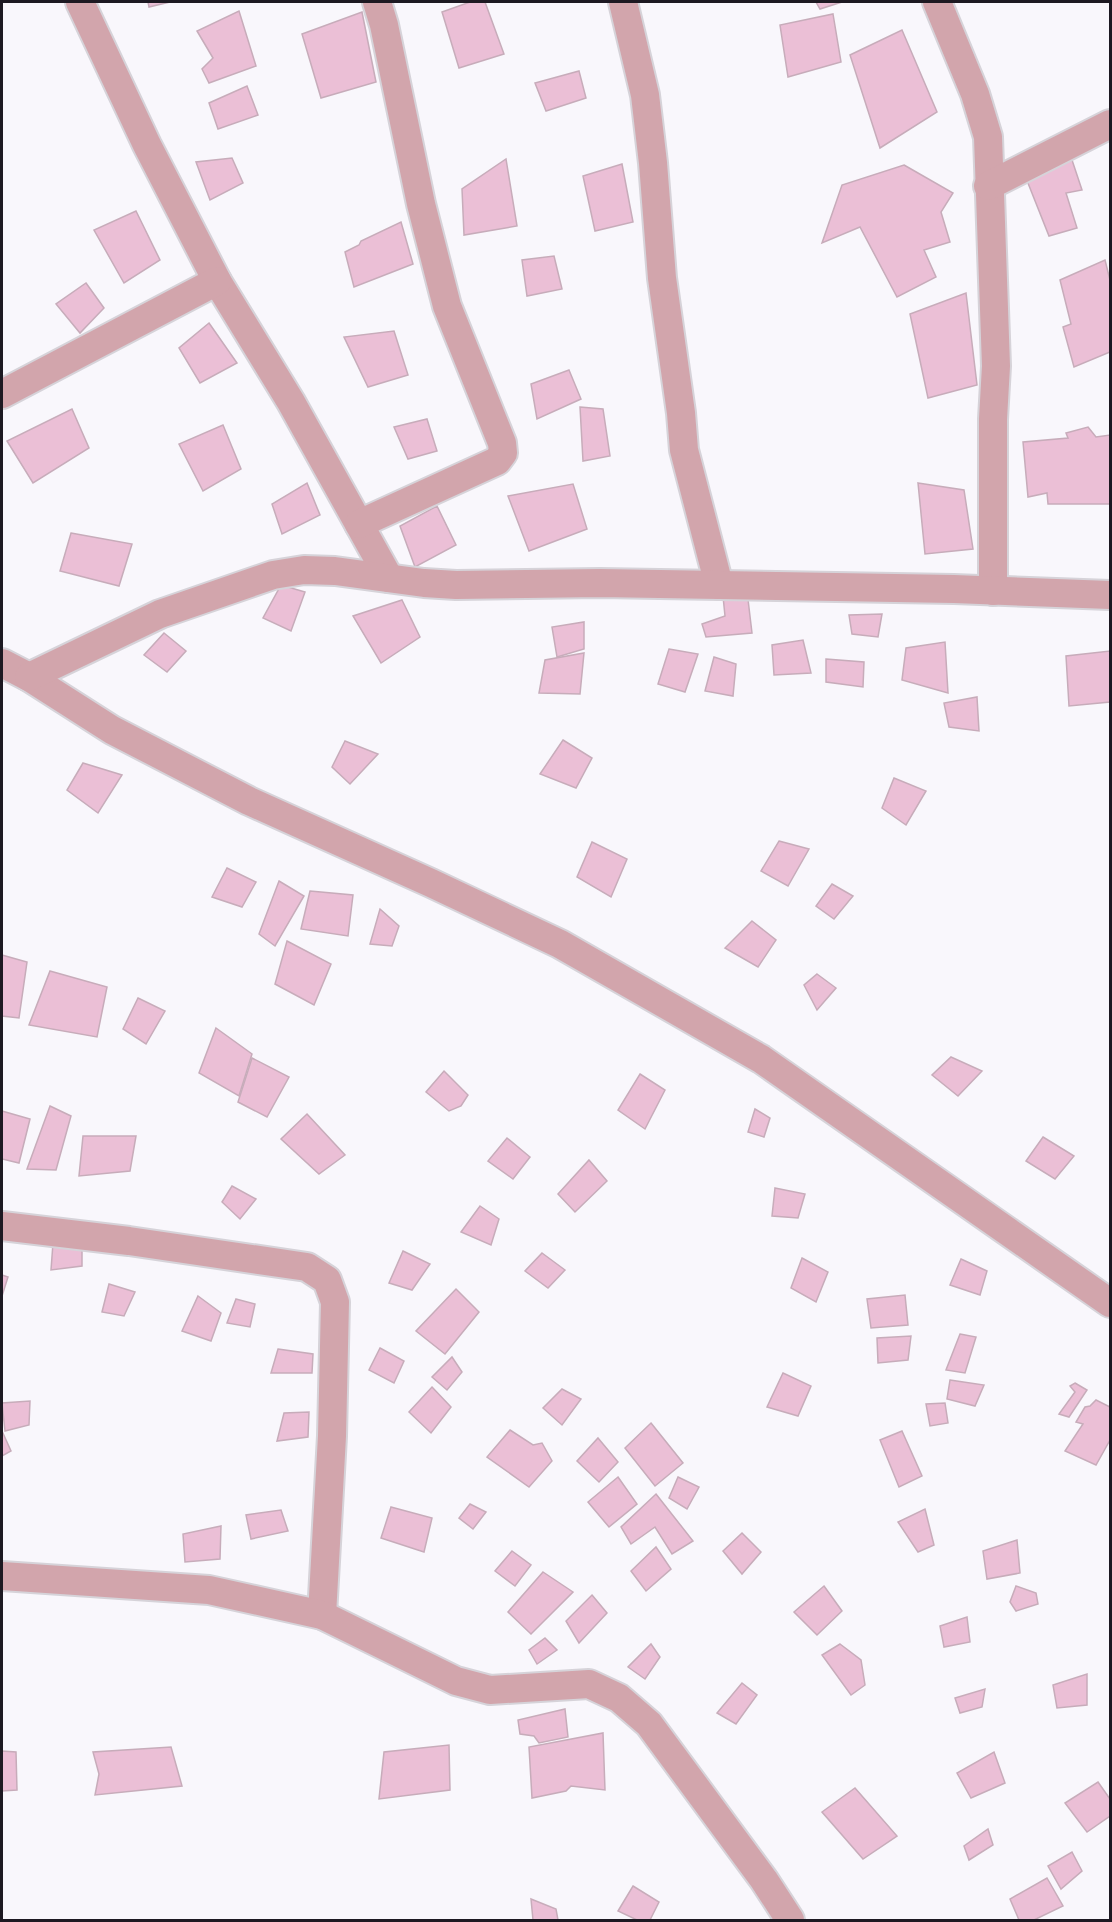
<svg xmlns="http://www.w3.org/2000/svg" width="1112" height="1922" font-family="Commissioner,sans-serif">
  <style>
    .building { fill: #ebbfd6; stroke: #c7acba; stroke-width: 1.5 }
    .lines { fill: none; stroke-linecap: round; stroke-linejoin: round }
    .street-casing { stroke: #d6d3d9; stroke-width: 32 }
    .street { stroke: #d2a5ac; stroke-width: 28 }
  </style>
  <rect width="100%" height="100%" fill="#f9f7fc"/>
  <!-- building -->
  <g class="building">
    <path d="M148,2H170L149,7Z"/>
    <path d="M470,2H485L504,54L459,68L442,12Z"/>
    <path d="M816,2H842L820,9Z"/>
    <path d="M239,11L256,66L209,83L202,69L213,58L197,31Z"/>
    <path d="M362,12L376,82L321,98L302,34Z"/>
    <path d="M833,14L841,62L788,77L780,25Z"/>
    <path d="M902,30L937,112L880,148L850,55Z"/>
    <path d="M579,71L586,98L546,111L535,83Z"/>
    <path d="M247,86L258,115L218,129L209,103Z"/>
    <path d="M1070,154L1082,190L1066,193L1077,228L1049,236L1026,178Z"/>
    <path d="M232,158L243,183L210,200L196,162Z"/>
    <path d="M506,159L517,226L464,235L462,189Z"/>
    <path d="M622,164L633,222L595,231L583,176Z"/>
    <path d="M904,165L953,193L941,212L950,242L924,250L936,277L897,297L860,227L822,243L842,185Z"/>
    <path d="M136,211L160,260L124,283L94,230Z"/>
    <path d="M401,222L413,264L354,287L345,252L359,245L361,241Z"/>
    <path d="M554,256L562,289L527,296L522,260Z"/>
    <path d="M1105,260L1110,280V352L1074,367L1063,327L1071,324L1060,280Z"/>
    <path d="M86,283L104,308L80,333L56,304Z"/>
    <path d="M966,293L977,385L928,398L910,314Z"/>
    <path d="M209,323L237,363L200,383L179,348Z"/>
    <path d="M394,331L408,375L368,387L344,337Z"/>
    <path d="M569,370L581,399L537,419L531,384Z"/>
    <path d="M580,407L603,409L610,456L583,461Z"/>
    <path d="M72,409L89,448L33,483L7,441Z"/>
    <path d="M427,419L437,451L408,459L394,427Z"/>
    <path d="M223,425L241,469L203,491L179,444Z"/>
    <path d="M1088,427L1096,437L1110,435V504H1048L1047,493L1028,497L1023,442L1068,438L1066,433Z"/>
    <path d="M307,483L320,515L282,534L272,504Z"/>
    <path d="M918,483L964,490L973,549L925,554Z"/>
    <path d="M573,484L587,529L529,551L508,496Z"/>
    <path d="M437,506L456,545L415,567L400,526Z"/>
    <path d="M71,533L132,544L119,586L60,571Z"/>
    <path d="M281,585L305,592L291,631L263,618Z"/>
    <path d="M747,591L752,633L706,637L702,624L725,616L723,596Z"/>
    <path d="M402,600L420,637L381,663L353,616Z"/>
    <path d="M882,614L878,637L852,634L849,615Z"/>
    <path d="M584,622V649L557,657L552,627Z"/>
    <path d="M164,633L186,651L167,672L144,655Z"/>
    <path d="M803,640L811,673L774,675L772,645Z"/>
    <path d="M945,642L948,693L902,680L906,648Z"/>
    <path d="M669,649L698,654L685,692L658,684Z"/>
    <path d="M1110,651V702L1069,706L1066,656Z"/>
    <path d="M584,653L580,694L539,693L545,660Z"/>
    <path d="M714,657L736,664L733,696L705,691Z"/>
    <path d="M826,659L864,662L863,687L826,682Z"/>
    <path d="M977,697L979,731L949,727L944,703Z"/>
    <path d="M563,740L592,758L576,788L540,774Z"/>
    <path d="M345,741L378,754L350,784L332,767Z"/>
    <path d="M83,763L122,775L98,813L67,790Z"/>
    <path d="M894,778L926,791L906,825L882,808Z"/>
    <path d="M779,841L809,849L788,886L761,871Z"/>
    <path d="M592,842L627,859L611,897L577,877Z"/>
    <path d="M227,868L256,882L242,907L212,897Z"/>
    <path d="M279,881L304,896L275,946L259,934Z"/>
    <path d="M832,884L853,896L834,919L816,906Z"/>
    <path d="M310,891L353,895L348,936L301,929Z"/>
    <path d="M380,909L399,926L392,946L370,944Z"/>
    <path d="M752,921L776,940L758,967L725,948Z"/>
    <path d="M287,941L331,964L314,1005L275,984Z"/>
    <path d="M2,955L27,962L19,1018L2,1016Z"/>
    <path d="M50,971L107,987L97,1037L29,1025Z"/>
    <path d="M817,974L836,988L817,1010L804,985Z"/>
    <path d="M138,998L165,1011L146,1044L123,1029Z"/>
    <path d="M216,1028L252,1054L239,1096L199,1073Z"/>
    <path d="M951,1057L982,1071L958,1096L932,1075Z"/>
    <path d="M252,1058L289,1077L267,1117L238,1102Z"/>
    <path d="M444,1071L468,1095L461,1106L449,1111L426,1092Z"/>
    <path d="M640,1074L665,1090L645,1129L618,1110Z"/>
    <path d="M50,1106L71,1116L56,1170L27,1169Z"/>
    <path d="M755,1109L770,1118L764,1137L748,1132Z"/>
    <path d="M2,1111L30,1119L19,1163L2,1159Z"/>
    <path d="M307,1114L345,1155L319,1174L281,1139Z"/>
    <path d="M83,1136H136L130,1171L79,1176Z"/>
    <path d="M1043,1137L1074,1156L1055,1179L1026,1161Z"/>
    <path d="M507,1138L530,1157L513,1179L488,1161Z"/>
    <path d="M589,1160L607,1181L575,1212L558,1194Z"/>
    <path d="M232,1186L256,1199L240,1219L222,1202Z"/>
    <path d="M775,1188L805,1194L798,1218L772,1216Z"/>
    <path d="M480,1206L499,1219L491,1245L461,1232Z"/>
    <path d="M53,1243L82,1244V1266L51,1270Z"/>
    <path d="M403,1251L430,1264L412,1290L389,1283Z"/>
    <path d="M542,1253L565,1270L548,1288L525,1271Z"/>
    <path d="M802,1258L828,1272L816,1302L791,1288Z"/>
    <path d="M961,1259L987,1271L980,1295L950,1285Z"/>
    <path d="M2,1275L8,1277L2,1296Z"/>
    <path d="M109,1284L135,1292L124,1316L102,1312Z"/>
    <path d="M456,1289L479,1312L445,1354L416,1331Z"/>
    <path d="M905,1295L908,1325L871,1328L867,1299Z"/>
    <path d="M198,1296L221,1313L211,1341L182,1331Z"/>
    <path d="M236,1299L255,1304L250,1327L227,1323Z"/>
    <path d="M960,1334L976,1337L965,1373L946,1370Z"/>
    <path d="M911,1336L908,1360L878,1363L877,1338Z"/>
    <path d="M380,1348L404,1361L394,1383L369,1370Z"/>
    <path d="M278,1349L313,1354L312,1373H271Z"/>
    <path d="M452,1357L462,1372L447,1390L432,1377Z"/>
    <path d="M783,1373L811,1386L798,1416L767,1407Z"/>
    <path d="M950,1380L984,1385L975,1406L947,1399Z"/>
    <path d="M1075,1383L1087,1390L1069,1417L1059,1414L1075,1392L1070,1386Z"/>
    <path d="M432,1387L451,1407L431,1433L409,1412Z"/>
    <path d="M562,1389L581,1399L562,1425L543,1408Z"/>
    <path d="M1096,1400L1110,1407V1440L1096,1465L1065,1451L1083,1424L1076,1422L1085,1407L1090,1406Z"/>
    <path d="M30,1401L29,1425L5,1431L2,1403Z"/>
    <path d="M945,1403L948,1423L930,1426L926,1404Z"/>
    <path d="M309,1412L308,1437L277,1441L284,1413Z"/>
    <path d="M651,1423L683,1463L655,1486L625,1448Z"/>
    <path d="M510,1430L533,1445L542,1443L552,1461L529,1487L487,1457Z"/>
    <path d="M2,1431L11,1451L2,1456Z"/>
    <path d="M902,1431L922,1476L899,1487L880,1440Z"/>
    <path d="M598,1438L618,1462L599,1482L577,1461Z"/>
    <path d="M618,1477L637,1504L609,1527L588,1502Z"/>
    <path d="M678,1477L699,1487L687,1509L669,1498Z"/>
    <path d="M656,1494L693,1541L672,1554L655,1527L631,1544L621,1527Z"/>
    <path d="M470,1504L486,1512L473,1529L459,1518Z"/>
    <path d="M391,1507L432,1518L424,1552L381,1538Z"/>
    <path d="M925,1509L934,1545L918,1552L898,1522Z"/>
    <path d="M281,1510L288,1531L251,1539L246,1515Z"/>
    <path d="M221,1526L220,1559L185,1562L183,1534Z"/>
    <path d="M742,1533L761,1552L742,1574L723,1551Z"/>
    <path d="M1017,1540L1020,1573L987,1579L983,1551Z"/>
    <path d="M656,1547L671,1569L646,1591L631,1571Z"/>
    <path d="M512,1551L531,1565L515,1586L495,1571Z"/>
    <path d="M543,1572L573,1592L531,1634L508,1612Z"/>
    <path d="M824,1586L842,1611L817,1635L794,1612Z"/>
    <path d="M1016,1586L1036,1593L1038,1604L1016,1611L1010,1602Z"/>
    <path d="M592,1595L607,1613L579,1643L566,1621Z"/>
    <path d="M967,1617L970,1642L944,1647L940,1626Z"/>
    <path d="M545,1638L557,1650L537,1664L529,1650Z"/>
    <path d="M651,1644L660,1657L645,1679L628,1667Z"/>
    <path d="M840,1644L861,1660L865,1685L851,1695L822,1655Z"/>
    <path d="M1087,1674V1705L1057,1708L1053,1685Z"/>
    <path d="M742,1683L757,1695L736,1724L717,1713Z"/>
    <path d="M985,1689L982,1707L960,1713L955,1698Z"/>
    <path d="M565,1709L568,1737L539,1743L534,1736L520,1734L518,1720Z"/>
    <path d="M603,1733L605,1790L571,1786L566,1791L532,1798L529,1747Z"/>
    <path d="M449,1745L450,1790L379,1799L384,1752Z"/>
    <path d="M171,1747L182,1786L95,1795L99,1774L93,1752Z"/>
    <path d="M2,1751L16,1752L17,1790L2,1791Z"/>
    <path d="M994,1752L1005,1783L971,1798L957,1773Z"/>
    <path d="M1098,1782L1110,1799V1816L1087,1832L1065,1803Z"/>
    <path d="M855,1788L897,1836L863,1859L822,1812Z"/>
    <path d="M988,1829L993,1845L969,1860L964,1846Z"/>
    <path d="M1072,1852L1082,1871L1061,1889L1048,1866Z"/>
    <path d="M1047,1878L1063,1906L1034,1920H1019L1010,1899Z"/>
    <path d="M633,1886L659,1902L650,1920H637L618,1911Z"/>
    <path d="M531,1899L556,1909L558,1920H533Z"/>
  </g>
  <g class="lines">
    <!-- street casing -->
    <g class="street-casing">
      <g id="street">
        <path d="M80,2L147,145L217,281L291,402L389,578"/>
        <path d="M623,2L645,95L653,163L662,278L681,413L684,450L719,585"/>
        <path d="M937,2L975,94L988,137L996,366L993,419V591"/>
        <path d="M988,186L1110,124"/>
        <path d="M2,394L217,281"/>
        <path d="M359,524L497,461L503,453L502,443L447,306L421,204L384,25L377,2"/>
        <path d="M2,663L29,677L112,730L249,801L431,883L560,944L761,1059L1110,1303"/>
        <path d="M29,677L160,614L273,575L304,570L335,571L424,583L456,585L600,583L954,589L1110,595"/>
        <path d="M2,1226L129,1241L307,1267L327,1280L335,1302L332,1436L322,1615"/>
        <path d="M2,1576L209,1590L322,1615L456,1681L490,1690L589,1684L619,1698L649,1724L764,1880L790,1920"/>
      </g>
    </g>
    <!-- street -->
    <use href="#street" class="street"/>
  </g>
  <!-- border -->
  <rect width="1112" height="1922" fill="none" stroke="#1d1922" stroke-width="6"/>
</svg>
